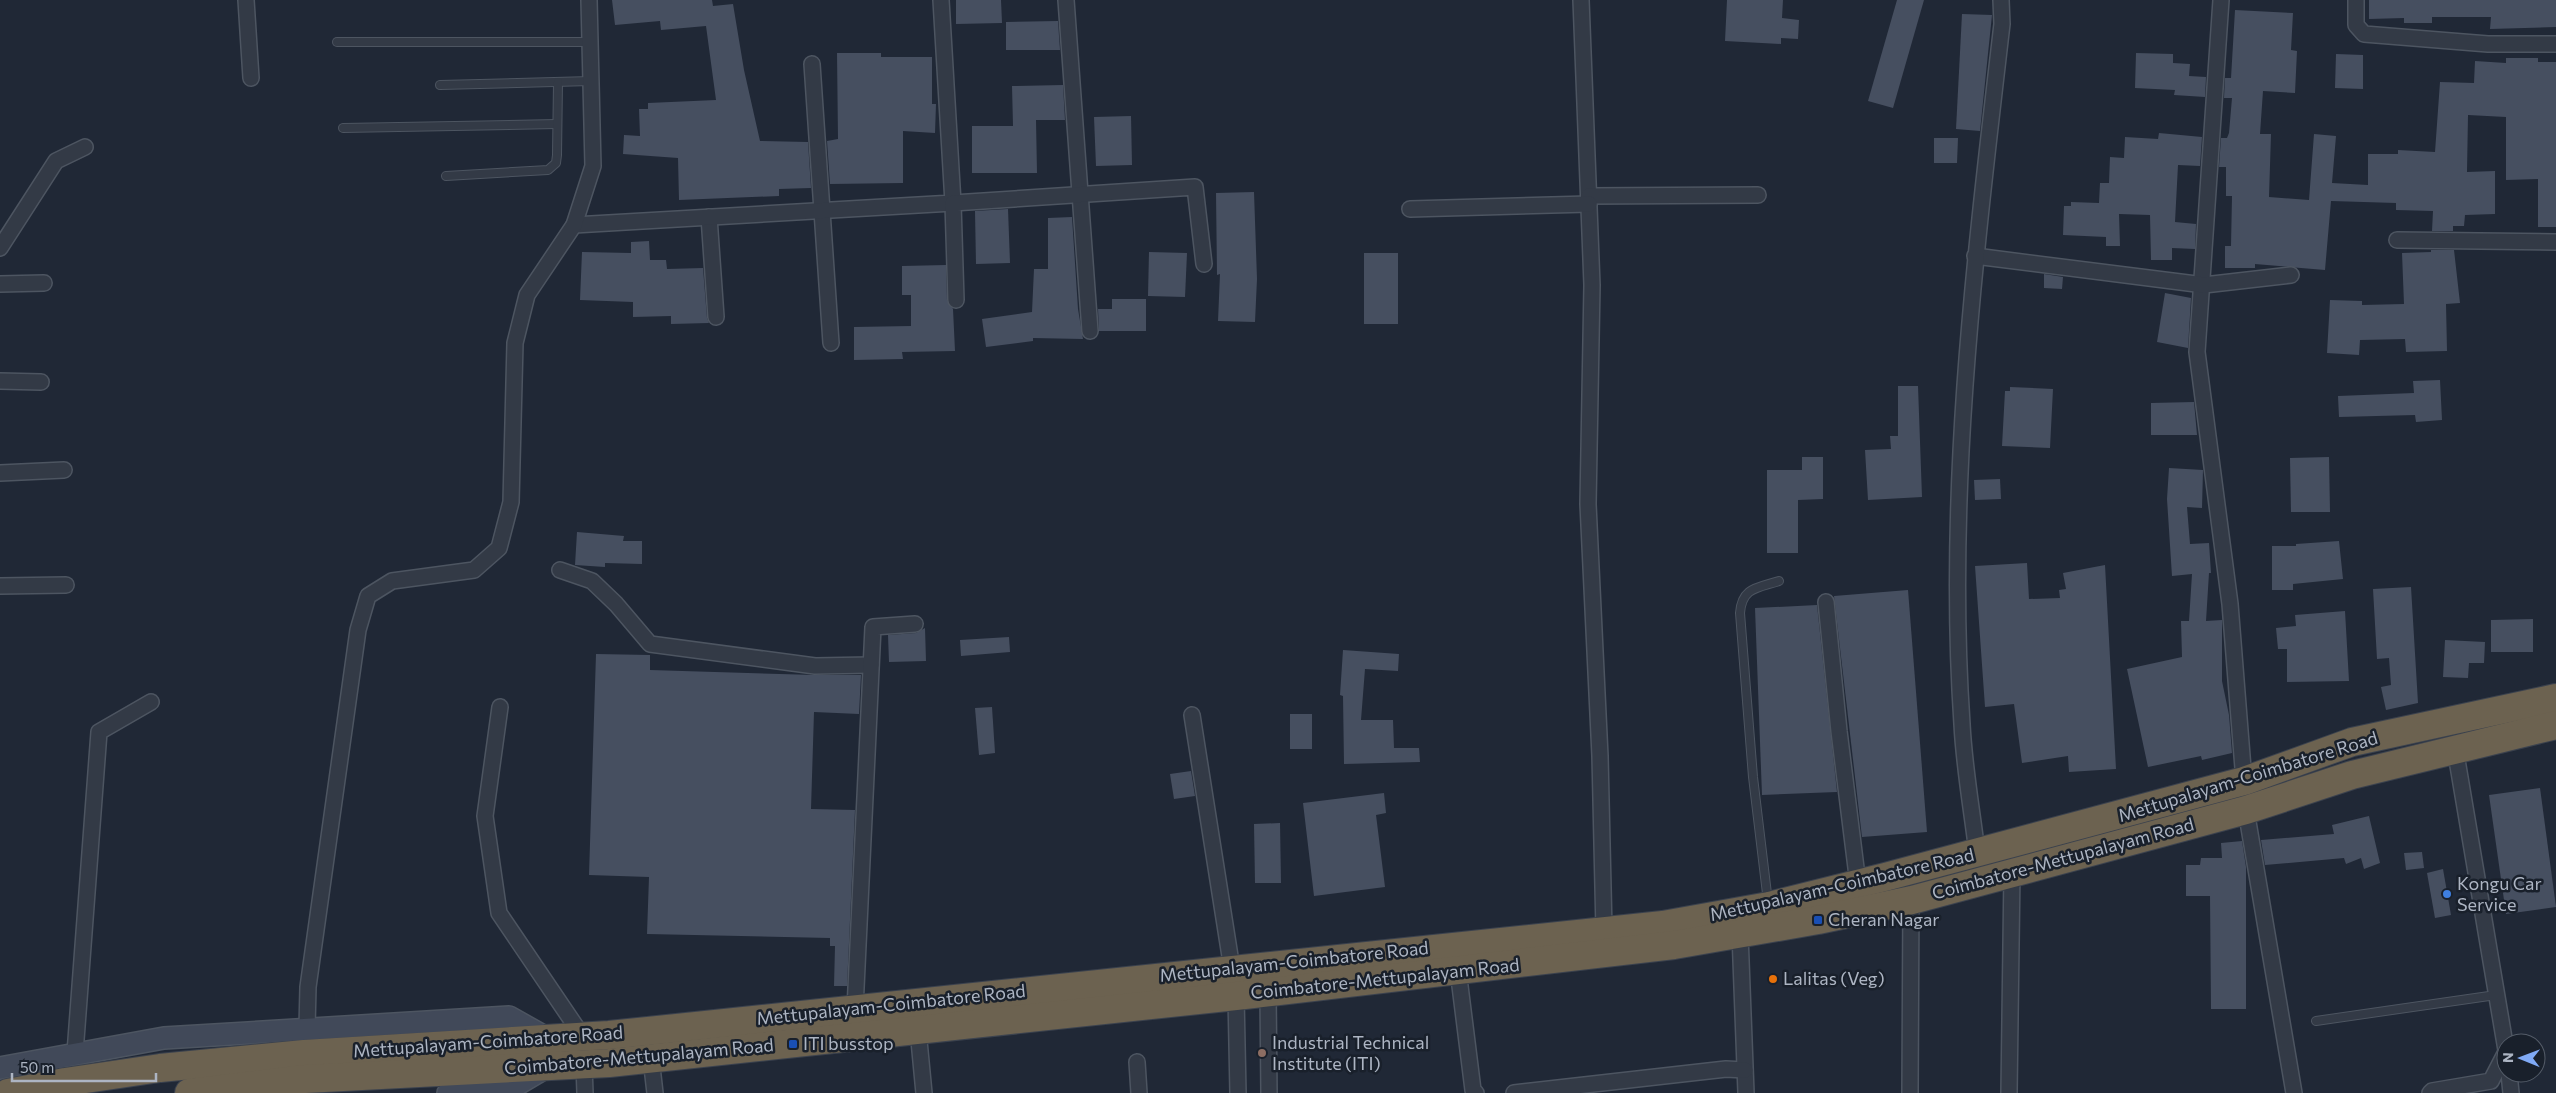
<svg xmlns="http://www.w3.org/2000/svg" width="2556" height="1093" font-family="Commissioner,sans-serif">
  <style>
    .building { fill: #464f60 }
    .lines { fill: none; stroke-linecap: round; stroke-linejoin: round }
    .lane-casing { stroke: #4d5561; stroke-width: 10 }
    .street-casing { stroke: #4d5561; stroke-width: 18 }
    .secondary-casing { stroke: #4d5561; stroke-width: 24 }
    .highway-casing { stroke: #3b424e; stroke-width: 30 }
    .lane { stroke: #333a46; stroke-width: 8 }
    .street { stroke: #333a46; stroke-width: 15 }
    .secondary { stroke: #414959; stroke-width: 21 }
    .highway { stroke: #6c6250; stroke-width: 28 }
    .shop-dot { fill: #3f7fe0; stroke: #19202b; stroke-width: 2 }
    .transit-dot { fill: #1a4fb4; stroke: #19202b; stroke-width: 2 }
    .food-dot { fill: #e8710a; stroke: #19202b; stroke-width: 2 }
    .education-dot { fill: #8d6e63; stroke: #19202b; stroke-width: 2 }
    .labels { text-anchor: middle; stroke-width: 5; stroke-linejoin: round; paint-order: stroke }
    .street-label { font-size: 18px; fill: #adb5c3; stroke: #19202b }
    .poi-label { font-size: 18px; fill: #adb5c3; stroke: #19202b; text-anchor: start }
  </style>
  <rect width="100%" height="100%" fill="#202836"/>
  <!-- building -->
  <g class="building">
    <path d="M612,0H712L713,6L733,4L744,70L760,141L808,142L811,188L779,189V196L679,200L678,158L623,154L624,135L640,136L639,109H648V103L716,100L706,26L661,30L660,21L615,25Z"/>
    <path d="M956,0H1001L1002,23L956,24Z"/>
    <path d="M1727,0H1783L1782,18L1799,20L1798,39L1781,38V44L1725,41Z"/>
    <path d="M1897,0H1924L1893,108L1868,101Z"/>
    <path d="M2369,0H2556V27L2490,29L2491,17H2432V23H2404V18L2369,19Z"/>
    <path d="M2235,10L2293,13L2291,50L2297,51L2295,93L2263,91L2260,134H2271L2269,197L2309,200L2314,134L2336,136L2332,183L2368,185V154H2398V150L2435,152L2440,82L2474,83L2475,61L2506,63V58H2538V62H2556V227H2538V179L2506,180V117L2468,115L2467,172L2495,171V214L2465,215L2464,226H2453V231H2432L2433,211L2396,210V203L2331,201L2325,270L2255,264V268H2225V246H2231L2232,196H2226V167H2219L2221,138H2227L2229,133L2232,98H2224L2225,78H2231Z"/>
    <path d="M1962,14L1992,15L1980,131L1956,129Z"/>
    <path d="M1058,21L1060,50H1006V22Z"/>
    <path d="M837,53H881V57H932V104H936L935,133L903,131V183L830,184L827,141L838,139Z"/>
    <path d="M2136,53L2173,54V63L2190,64L2189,76L2206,77L2205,97L2174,95L2175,90L2135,88Z"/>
    <path d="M2336,54L2363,55V89L2335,88Z"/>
    <path d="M1063,85L1065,120H1036L1037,173H972V126H1013L1012,86Z"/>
    <path d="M1131,116L1132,165L1096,166L1094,117Z"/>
    <path d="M2159,133L2202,137L2200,166L2178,165L2175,222L2196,224L2195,249L2172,248V260H2151L2150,215L2119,214L2120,246H2106V237L2063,235L2064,206H2071V202L2099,203L2100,183H2109L2110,157L2124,158L2125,137L2158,139Z"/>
    <path d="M1934,138H1958L1957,163H1934Z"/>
    <path d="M1254,192L1257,279L1255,322L1218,321L1220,274L1217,275L1216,193Z"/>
    <path d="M1008,209L1010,263L976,264L975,211Z"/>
    <path d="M1072,217L1078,309L1083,339L1033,338V341L986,347L982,319L1032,312L1034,269H1048V218Z"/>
    <path d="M649,241L650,260H666L667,269L703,268L707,318L709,323L671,324V316L633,317V302L580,300L582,252L631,253V242Z"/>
    <path d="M2431,250H2454L2460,303L2446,304L2447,351L2406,352L2405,339L2360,340L2359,355L2327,353L2330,300L2362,301V305L2404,304L2402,253L2431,252Z"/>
    <path d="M1149,252L1187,253L1185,297L1148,296Z"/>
    <rect x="1364" y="253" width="34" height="71"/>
    <path d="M946,265L947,300L953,309L955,351L902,352L903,359L854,360V327L911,326V295H902V266Z"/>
    <path d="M2044,274L2063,277L2062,289L2044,288Z"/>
    <path d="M2165,293L2191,298L2188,348L2157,342Z"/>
    <path d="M1112,299H1146V331H1099L1098,309H1112Z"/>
    <path d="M2440,380L2442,420L2416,422L2415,415L2339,417L2338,396L2414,393L2413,381Z"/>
    <path d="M1898,386H1918L1922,497L1868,500L1865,450L1891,449L1890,436H1898Z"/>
    <path d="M2010,387L2053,389L2050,448L2002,446L2005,391H2010Z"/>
    <path d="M2194,402L2197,435H2151V403Z"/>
    <path d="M1802,457H1823V499L1798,500V553H1767V470H1802Z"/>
    <path d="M2329,457L2330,512H2291L2290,458Z"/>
    <path d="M2169,468L2203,470L2202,508L2187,507L2190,544L2209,543L2211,573H2209L2206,621L2222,620V681L2229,715L2232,753L2202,760L2201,756L2148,767L2127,669L2182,657L2181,621H2189L2192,574L2172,576L2167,499Z"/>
    <path d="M2000,479L2001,499L1975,500L1974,480Z"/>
    <path d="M577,532L624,536L623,541H642V564L605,563V567L575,565Z"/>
    <path d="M2339,541L2343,579L2293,584V590H2272V546H2296V544Z"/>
    <path d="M2027,563L2029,599L2060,598L2059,590L2066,589L2063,573L2105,565L2116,769L2069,772L2068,756L2022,763L2014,704L1985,707L1975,566Z"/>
    <path d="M2411,587L2418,703L2386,710L2381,687L2391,685L2389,658L2377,659L2373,589Z"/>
    <path d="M1908,590L1927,832L1862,837L1834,596Z"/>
    <path d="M1817,605L1837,792L1762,795L1755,608Z"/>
    <path d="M2345,611L2349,681L2287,682V649H2278L2276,628L2296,626L2295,615Z"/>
    <path d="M2533,619V652H2491V620Z"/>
    <path d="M925,628L926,661L889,662L888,635L916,633Z"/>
    <path d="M1009,637L1010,652L961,656L960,640Z"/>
    <path d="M2445,640L2485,642L2484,663H2469L2468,678L2443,677Z"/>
    <path d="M1343,650L1399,654L1398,671L1365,669L1361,720H1393L1394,748H1419L1420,762L1344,764L1343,696L1340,695Z"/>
    <path d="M596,654L650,655V670L815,675H861L859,714L814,712L811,809L855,810L847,986H834L835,946H830V938L647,934L649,877L589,875Z"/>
    <path d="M992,707L995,753L979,755L975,708Z"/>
    <rect x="1290" y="714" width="22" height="35"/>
    <path d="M1191,771L1195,796L1174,799L1170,774Z"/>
    <path d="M2540,788L2556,907L2506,914L2489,795Z"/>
    <path d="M1384,793L1386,813L1376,815L1385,887L1314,896L1303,803Z"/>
    <path d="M2369,816L2380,863L2364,869L2361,858L2346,864L2344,858L2265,865L2261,840L2334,834L2332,825Z"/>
    <path d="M1280,823L1281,883H1255L1254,824Z"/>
    <path d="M2242,841L2246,867V1009H2211L2210,896H2186V865H2200L2201,858H2222L2221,843Z"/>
    <path d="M2422,852L2424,868L2406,870L2404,853Z"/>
    <path d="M2443,869L2451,915L2435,918L2427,873Z"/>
  </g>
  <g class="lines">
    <!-- lane casing -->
    <g class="lane-casing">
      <g id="lane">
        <path d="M337,42H590"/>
        <path d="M440,85L591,81"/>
        <path d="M343,128L557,124"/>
        <path d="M446,176L548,170L556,163L557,155L558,82"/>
        <path d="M1768,902L1753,777L1740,613C1742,587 1758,588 1779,581"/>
        <path d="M2316,1021L2496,995"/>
      </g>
    </g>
    <!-- street casing -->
    <g class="street-casing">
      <g id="street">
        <path d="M246,0L251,78"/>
        <path d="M1066,0L1090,331"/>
        <path d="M1581,0L1592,285L1588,504L1600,756L1604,931"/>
        <path d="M2221,0L2197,352L2230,604L2244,781"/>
        <path d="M2356,0V25L2364,34L2488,44H2556"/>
        <path d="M812,64L831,343"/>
        <path d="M1589,196L1758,195"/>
        <path d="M1410,209L1589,204"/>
        <path d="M709,217L716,317"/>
        <path d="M574,225L953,203L941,0"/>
        <path d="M2397,240L2556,242"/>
        <path d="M0,248L56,161L85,147"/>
        <path d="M1975,256L2204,285L2291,275"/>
        <path d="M0,284L44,283"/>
        <path d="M956,300L953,203L1195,187L1204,264"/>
        <path d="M0,381L41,382"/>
        <path d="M0,473L64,470"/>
        <path d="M560,570L592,581L616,604L650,644L815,666L871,665"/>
        <path d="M0,586L66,585"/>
        <path d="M1826,602L1839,731L1858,884"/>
        <path d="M500,707L485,816L499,913L583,1037"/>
        <path d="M1192,715L1232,969"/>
        <path d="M2455,748L2506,1050"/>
        <path d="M2246,810L2294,1093"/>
        <path d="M1977,853C1972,810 1964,767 1962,724C1946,490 1975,256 2002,24L2001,0"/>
        <path d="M1740,934L1746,1093"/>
        <path d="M1458,970L1473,1090L1476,1093"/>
        <path d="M1268,992L1269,1093"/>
        <path d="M1236,996L1238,1093"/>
        <path d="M855,1009L873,627L915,624"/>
        <path d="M307,1028L308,987L358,630L368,596L392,581L474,570L499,548L511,502L515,343L527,295L574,225L593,166L589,0"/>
        <path d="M918,1030L924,1093"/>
        <path d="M75,1053L99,732L151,702"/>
        <path d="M651,1058L655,1093"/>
        <path d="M1137,1062L1139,1093"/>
        <path d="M584,1065L585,1093"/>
        <path d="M2509,1073L2511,1093"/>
        <path d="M1514,1093L1726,1069L1745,1070"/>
        <path d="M1910,1093L1911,896"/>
        <path d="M2009,1093L2012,871"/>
        <path d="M2430,1093L2432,1091L2491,1081L2506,1052"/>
      </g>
    </g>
    <!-- secondary casing -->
    <g class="secondary-casing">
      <g id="secondary">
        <path d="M0,1068L164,1038L509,1017L550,1040"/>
        <path d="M448,1093L511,1088L545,1068"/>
      </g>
    </g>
    <!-- highway casing -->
    <g class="highway-casing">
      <g id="highway">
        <path d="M8,1093L65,1082L160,1068L304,1054L609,1035L1663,925L1769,906L1885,877L2244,781L2352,742L2556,698"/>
        <path d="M189,1093L305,1079L609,1063L1236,996L1674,945L1818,920L1912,900L2246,810L2352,775L2556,725"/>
      </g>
    </g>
    <!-- lane -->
    <use href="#lane" class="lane"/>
    <!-- street -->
    <use href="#street" class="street"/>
    <!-- secondary -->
    <use href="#secondary" class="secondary"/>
    <!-- highway -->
    <use href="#highway" class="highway"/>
  </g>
  <!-- markers -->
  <circle class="shop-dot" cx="2447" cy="894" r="5"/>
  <g class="transit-dot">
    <rect x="1813" y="915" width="10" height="10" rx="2.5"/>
    <rect x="788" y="1039" width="10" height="10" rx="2.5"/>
  </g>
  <circle class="food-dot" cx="1773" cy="979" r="5"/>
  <circle class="education-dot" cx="1262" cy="1053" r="5"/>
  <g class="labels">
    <!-- street labels -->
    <g class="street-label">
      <text transform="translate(2248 777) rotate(-17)" y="6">Mettupalayam-Coimbatore Road</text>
      <text transform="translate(2063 859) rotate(-15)" y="6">Coimbatore-Mettupalayam Road</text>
      <text transform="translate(1842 885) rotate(-13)" y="6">Mettupalayam-Coimbatore Road</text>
      <text transform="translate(1294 962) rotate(-6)" y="6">Mettupalayam-Coimbatore Road</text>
      <text transform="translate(1385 979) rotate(-6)" y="6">Coimbatore-Mettupalayam Road</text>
      <text transform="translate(891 1005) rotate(-6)" y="6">Mettupalayam-Coimbatore Road</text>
      <text transform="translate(488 1042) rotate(-4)" y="6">Mettupalayam-Coimbatore Road</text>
      <text transform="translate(639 1057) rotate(-5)" y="6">Coimbatore-Mettupalayam Road</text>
    </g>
    <!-- poi labels -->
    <g class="poi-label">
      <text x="2457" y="890">Kongu Car<tspan x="2457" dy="21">Service</tspan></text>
      <text x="1828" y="926">Cheran Nagar</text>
      <text x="1783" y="985">Lalitas (Veg)</text>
      <text x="1272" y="1049">Industrial Technical<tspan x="1272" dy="21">Institute (ITI)</tspan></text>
      <text x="803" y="1050">ITI busstop</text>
    </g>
  </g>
  <!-- north arrow -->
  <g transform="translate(2521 1058) rotate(271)"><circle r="24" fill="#19202b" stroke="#545c68"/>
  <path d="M0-4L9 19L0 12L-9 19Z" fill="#80aaf6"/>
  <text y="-8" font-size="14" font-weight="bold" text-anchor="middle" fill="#adb5c3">N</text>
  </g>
  <!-- scale -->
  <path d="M12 1073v8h144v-8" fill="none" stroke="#adb5c3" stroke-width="2.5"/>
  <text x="20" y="1073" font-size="15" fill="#adb5c3" stroke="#19202b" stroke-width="4" paint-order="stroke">50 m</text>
</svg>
